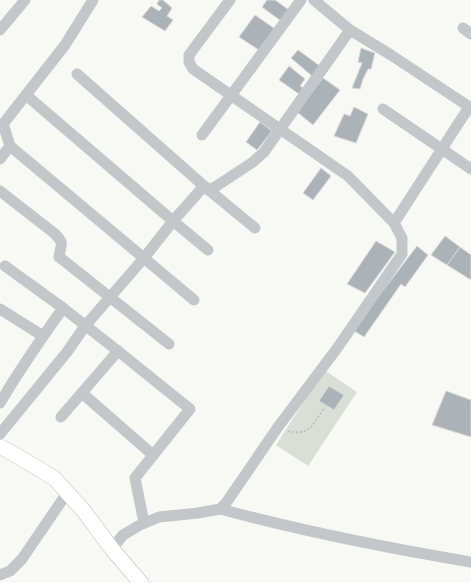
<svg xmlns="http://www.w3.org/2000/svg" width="471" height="583" font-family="'Varela Round',sans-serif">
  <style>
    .green { fill: #d9dfd6 }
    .building { fill: #abb3b9; stroke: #d9d9d7 }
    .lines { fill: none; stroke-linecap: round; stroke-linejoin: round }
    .secondary-casing { stroke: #b7bcc1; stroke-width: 16 }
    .path { stroke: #bdbfc2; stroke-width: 2; stroke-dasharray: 2 2; stroke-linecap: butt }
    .street { stroke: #c3c7ca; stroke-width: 11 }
    .secondary { stroke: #fff; stroke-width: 15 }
  </style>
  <rect width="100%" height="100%" fill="#f8f8f5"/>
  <!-- green -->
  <path class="green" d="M324,370L357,392L308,466L276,445Z"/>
  <!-- building -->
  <g class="building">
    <path d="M159,0H163L172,8L167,16L173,20L165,31L142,17L151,6L159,11L162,8L157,4Z"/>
    <path d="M267,0H275L289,10L281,21L262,7Z"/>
    <path d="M255,15L275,29L259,50L239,37Z"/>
    <path d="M361,48L375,53L371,69H368L363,79L360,89L352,88L362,63L358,62Z"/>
    <path d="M298,50L320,66L312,76L291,58Z"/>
    <path d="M289,66L305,79L300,86L303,88L299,94L279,80Z"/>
    <path d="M323,78L340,90L313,125L297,112Z"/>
    <path d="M354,107L368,114L356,143L334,136L344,114L350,116Z"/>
    <path d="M260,122L272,131L257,150L246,142Z"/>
    <path d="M321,168L331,176L313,200L303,193Z"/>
    <path d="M445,236L460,247L447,265L431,255Z"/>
    <path d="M376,241L395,252L365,293L347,284Z"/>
    <path d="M417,246L428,255L405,287L401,284L364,337L353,330Z"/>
    <path d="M460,247L471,255V280L447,265Z"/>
    <path d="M329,386L344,395L334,410L319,401Z"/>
    <path d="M446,391L471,400V437L432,425Z"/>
  </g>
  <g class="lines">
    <!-- secondary casing -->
    <g class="secondary-casing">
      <path id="secondary" d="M0,447L7,450L54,478L83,510L112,549L141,583"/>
    </g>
    <!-- path -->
    <path class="path" d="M288,431C293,432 300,433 305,431C312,429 320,414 324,408"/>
    <!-- street -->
    <g class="street">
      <path d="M93,0L65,45L3,124L10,146L194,300"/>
      <path d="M314,0L350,30L391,55L471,108"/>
      <path d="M463,28L471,34"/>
      <path d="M0,30L25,0"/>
      <path d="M77,74L204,186L255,228"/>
      <path d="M383,109L471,169"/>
      <path d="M202,135L301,0"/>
      <path d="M0,159L10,146"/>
      <path d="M204,186L173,221L208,250"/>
      <path d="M209,190L215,187L253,162L264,152L350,30"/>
      <path d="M0,191L54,233C65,244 61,243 59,257L63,260L169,344"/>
      <path d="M394,223L469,107"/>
      <path d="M5,266L63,308L118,351L190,409L135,478L144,523"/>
      <path d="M0,309L43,336"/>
      <path d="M82,393L153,455"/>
      <path d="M0,403C19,370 41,339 63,308"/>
      <path d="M61,417L118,351"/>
      <path d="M0,434L67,352L85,326L144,258L173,221L26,95"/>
      <path d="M220,509C302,531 387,548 471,562"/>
      <path d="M112,549L123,535L140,525L159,517L198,513L220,509L226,503L278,427L338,347L402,254V238L394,223L348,176L193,69L189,62V55L230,0"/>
      <path d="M0,575L10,571L22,559L67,493"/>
    </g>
    <!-- secondary -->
    <use href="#secondary" class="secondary"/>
  </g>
</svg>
